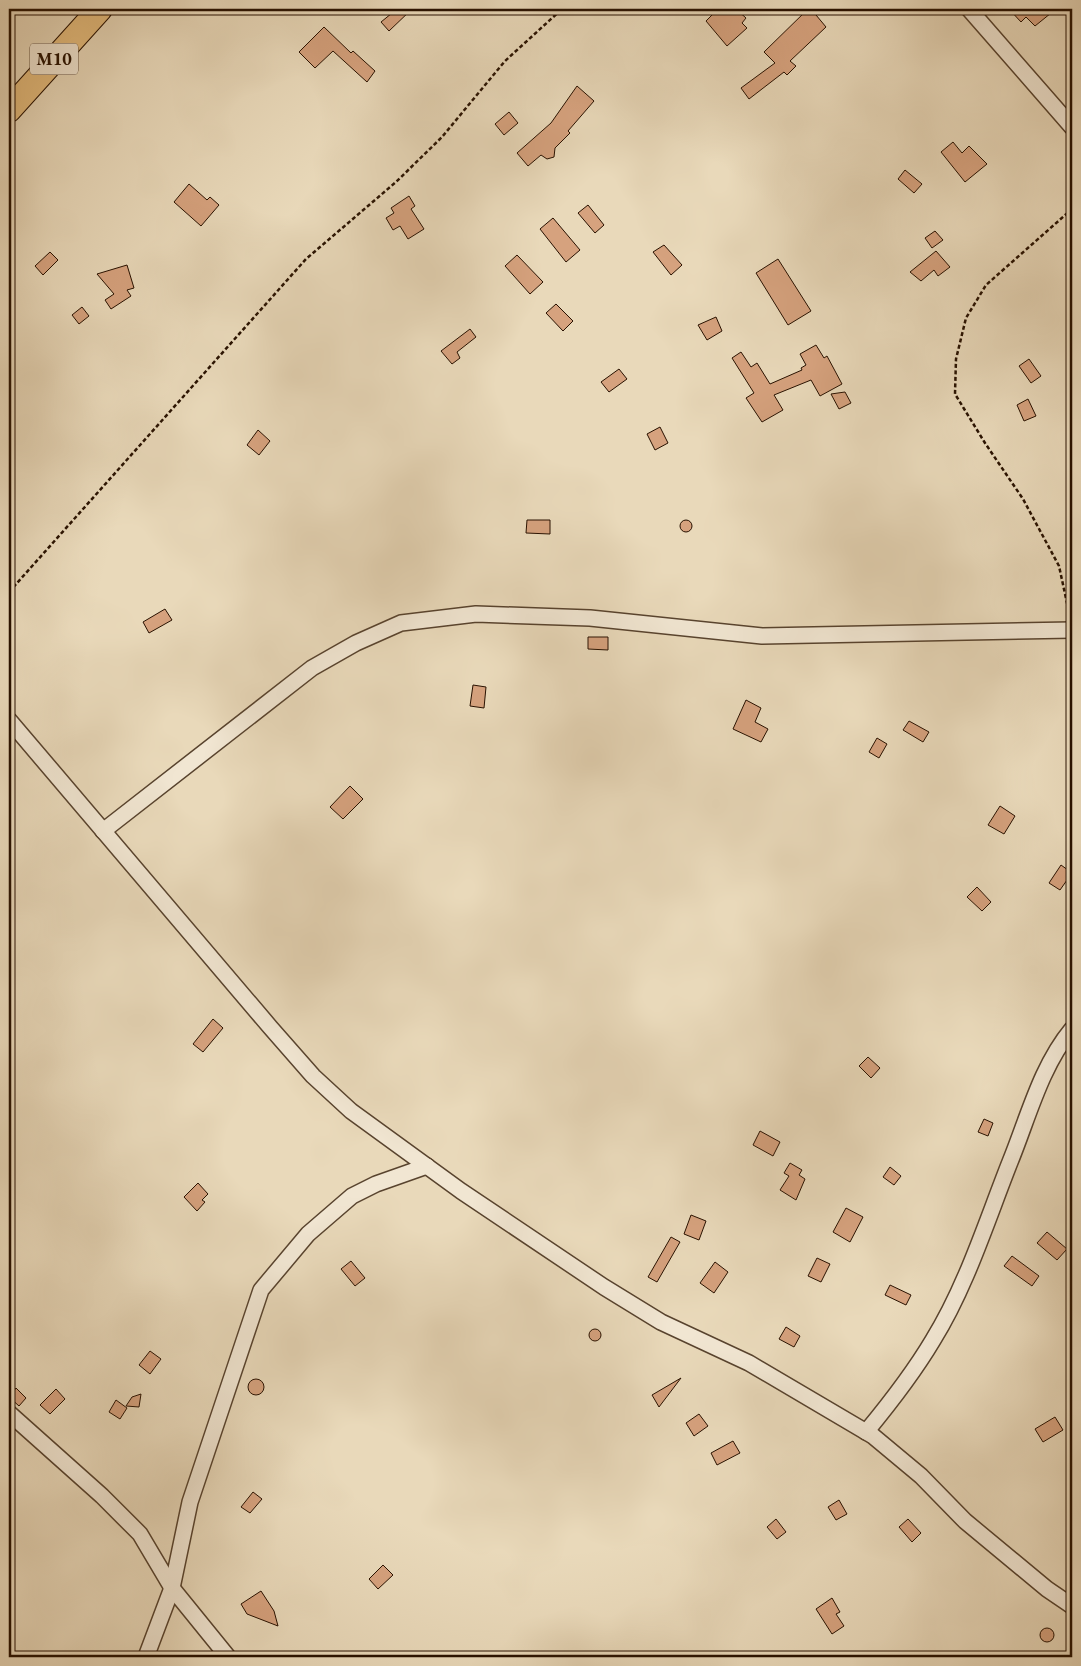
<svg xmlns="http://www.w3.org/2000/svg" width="1081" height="1666" font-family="'EB Garamond',serif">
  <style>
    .building { fill: #d6a27e; stroke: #281100 }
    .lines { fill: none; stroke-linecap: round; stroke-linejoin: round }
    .minor-casing { stroke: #58432e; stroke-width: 18 }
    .primary-casing { stroke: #281100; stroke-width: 26 }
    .path { stroke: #281100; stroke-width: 2.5; stroke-dasharray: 4 2.5; stroke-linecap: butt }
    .minor { stroke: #f1e6d2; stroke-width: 15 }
    .primary { stroke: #e4bc7d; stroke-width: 24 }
    .labels { text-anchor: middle; stroke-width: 5; stroke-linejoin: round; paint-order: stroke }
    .shield { fill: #f1e6d2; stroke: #64513f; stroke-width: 1 }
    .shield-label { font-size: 18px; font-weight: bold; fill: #281100 }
  </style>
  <rect width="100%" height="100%" fill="#e9d9ba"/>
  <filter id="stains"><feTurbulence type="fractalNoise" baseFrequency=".004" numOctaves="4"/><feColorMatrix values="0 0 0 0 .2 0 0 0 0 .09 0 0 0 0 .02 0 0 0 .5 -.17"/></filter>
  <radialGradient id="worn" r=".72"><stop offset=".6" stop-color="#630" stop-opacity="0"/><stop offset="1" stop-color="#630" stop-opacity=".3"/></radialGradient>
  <!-- building -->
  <g class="building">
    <path d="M397,9H412L389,31L381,22Z"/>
    <path d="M718,9H736L746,18L742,23L747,28L727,46L706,21Z"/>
    <path d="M808,9H811L826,27L790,61L796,66L787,75L784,72L749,99L741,88L775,63L764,52Z"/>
    <path d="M1009,9H1056L1035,26L1026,17L1021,22Z"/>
    <path d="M324,27L351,53L353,51L375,71L367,82L333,51L315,68L299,52Z"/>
    <path d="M577,86L594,101L568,131L570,133L555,148L554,157L547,159L541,155L528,166L517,153L551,123Z"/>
    <path d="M509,112L518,123L504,135L495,124Z"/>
    <path d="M953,142L962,153L969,146L987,164L965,182L941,152Z"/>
    <path d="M905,170L922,184L914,193L898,179Z"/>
    <path d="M189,184L207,200L210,197L219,205L201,226L174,202Z"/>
    <path d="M409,196L415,206L411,209L424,229L408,239L400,226L393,230L386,218L394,213L391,208Z"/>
    <path d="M588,205L604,225L595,233L578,213Z"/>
    <path d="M553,218L580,250L566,262L540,229Z"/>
    <path d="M935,231L943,240L932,248L925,238Z"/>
    <path d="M664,245L682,265L671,275L653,252Z"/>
    <path d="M936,251L950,267L938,276L934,270L921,281L910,272Z"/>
    <path d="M50,252L58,260L43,275L35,266Z"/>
    <path d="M517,255L543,282L530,294L505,266Z"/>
    <path d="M778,259L811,311L788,325L756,273Z"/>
    <path d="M127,265L134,288L127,290L131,296L111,309L105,300L114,294L97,274Z"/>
    <path d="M556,304L573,321L563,331L546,313Z"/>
    <path d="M82,307L89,316L79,324L72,315Z"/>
    <path d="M716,317L722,331L707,340L698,325Z"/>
    <path d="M470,329L476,337L457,352L460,358L452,364L441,351Z"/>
    <path d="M816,345L824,358L827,356L842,384L820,396L811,380L774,395L783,410L762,422L746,398L754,393L732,358L741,352L751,367L757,363L770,384L802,370L801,368L806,365L800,354Z"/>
    <path d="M1029,359L1041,376L1031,383L1019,366Z"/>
    <path d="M619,369L627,379L609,392L601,382Z"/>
    <path d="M845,392L851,403L839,409L831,394Z"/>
    <path d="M1028,399L1036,416L1024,421L1017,405Z"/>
    <path d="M660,427L668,443L655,450L647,434Z"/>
    <path d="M258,430L270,441L259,455L247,445Z"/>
    <circle cx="686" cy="526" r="6"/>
    <path d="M527,520H550V534L526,533Z"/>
    <path d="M165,609L172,620L149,633L143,622Z"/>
    <path d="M588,637H608V650L588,649Z"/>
    <path d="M473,685L486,687L484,708L470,706Z"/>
    <path d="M746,700L761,708L755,722L768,729L761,742L733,729Z"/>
    <path d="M909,721L929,732L923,742L903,730Z"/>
    <path d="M877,738L887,744L879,758L869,752Z"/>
    <path d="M350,786L363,799L343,819L330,807Z"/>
    <path d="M1000,806L1015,816L1004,834L988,825Z"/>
    <path d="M1061,865L1072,873L1060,890L1049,883Z"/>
    <path d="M977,887L991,902L982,911L967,897Z"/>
    <path d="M213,1019L223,1028L203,1052L193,1044Z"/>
    <path d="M868,1057L880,1068L871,1078L859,1066Z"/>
    <path d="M984,1119L993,1123L988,1136L978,1132Z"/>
    <path d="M760,1131L780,1142L773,1156L753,1145Z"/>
    <path d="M790,1163L802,1170L799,1175L805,1179L796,1200L780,1190L789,1176L784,1173Z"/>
    <path d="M890,1167L901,1176L894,1185L883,1177Z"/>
    <path d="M198,1183L208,1194L202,1200L205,1202L197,1211L184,1197Z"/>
    <path d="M846,1208L863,1217L850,1242L833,1232Z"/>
    <path d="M691,1215L706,1221L699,1240L684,1234Z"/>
    <path d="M1047,1232L1067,1249L1057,1260L1037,1243Z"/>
    <path d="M671,1237L680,1242L657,1282L648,1277Z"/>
    <path d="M1012,1256L1039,1276L1032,1286L1004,1266Z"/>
    <path d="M817,1258L830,1264L821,1282L808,1276Z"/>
    <path d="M351,1261L365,1278L355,1286L341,1269Z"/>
    <path d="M715,1262L728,1272L714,1293L700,1283Z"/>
    <path d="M890,1285L911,1295L906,1305L885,1295Z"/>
    <path d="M786,1327L800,1336L794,1347L779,1339Z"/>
    <circle cx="595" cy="1335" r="6"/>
    <path d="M150,1351L161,1359L150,1374L139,1365Z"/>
    <path d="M681,1378L659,1407L652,1395Z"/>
    <circle cx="256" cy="1387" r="8"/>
    <path d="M16,1388L26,1398L19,1406L9,1397Z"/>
    <path d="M56,1389L65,1399L50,1414L40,1405Z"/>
    <path d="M141,1394L139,1407L126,1406L132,1397Z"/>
    <path d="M116,1400L127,1408L120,1419L109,1412Z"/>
    <path d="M699,1414L708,1426L694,1436L686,1423Z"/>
    <path d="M1055,1417L1063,1430L1043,1442L1035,1429Z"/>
    <path d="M733,1441L740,1453L717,1465L711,1453Z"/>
    <path d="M253,1492L262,1499L250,1513L241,1507Z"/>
    <path d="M839,1500L847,1514L836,1520L828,1507Z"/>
    <path d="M776,1519L786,1532L777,1539L767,1527Z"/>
    <path d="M908,1519L921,1533L912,1542L899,1527Z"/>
    <path d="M383,1565L393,1575L378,1589L369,1579Z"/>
    <path d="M261,1591L274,1611L278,1626L247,1614L241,1604Z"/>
    <path d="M832,1598L840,1612L836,1614L844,1626L832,1634L816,1609Z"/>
    <circle cx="1047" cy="1635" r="7"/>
  </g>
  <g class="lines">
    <!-- minor casing -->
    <g class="minor-casing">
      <g id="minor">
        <path d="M969,9L1072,127"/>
        <path d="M9,720L270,1027L313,1076L351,1111L461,1191L604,1287L661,1322L749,1363L873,1436L921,1476L965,1521L1047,1589L1072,1606"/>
        <path d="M103,831L312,668L356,643L401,623L476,614L590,618L762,636L1072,630"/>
        <path d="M9,1413L102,1496L140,1534L172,1588L228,1657"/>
        <path d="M866,1432C890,1403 914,1372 933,1340C966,1287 987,1220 1010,1162C1028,1118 1041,1066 1072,1029"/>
        <path d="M146,1657L172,1588L190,1502L261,1290L308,1234L352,1196L376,1184L427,1166"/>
      </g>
    </g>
    <!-- primary casing -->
    <g class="primary-casing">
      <path id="primary" d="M9,110L100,9"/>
    </g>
    <!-- path -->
    <g class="path">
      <path d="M9,592L306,259L396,182L442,137L505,61L562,9"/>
      <path d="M1070,617L1059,566L1023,499L985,443L955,394L956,359L966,318L986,285L1072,209"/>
    </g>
    <!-- minor -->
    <use href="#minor" class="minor"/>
    <!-- primary -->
    <use href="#primary" class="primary"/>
  </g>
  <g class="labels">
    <!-- shield labels -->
    <rect class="shield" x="30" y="43.5" width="48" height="31" rx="4"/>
    <g class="shield-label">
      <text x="54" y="65">M10</text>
    </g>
  </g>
  <!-- margin -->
  <rect width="1081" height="1666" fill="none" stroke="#e9d9ba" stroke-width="30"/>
  <rect x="10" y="10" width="1061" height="1646" fill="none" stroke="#281100" stroke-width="2.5"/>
  <rect x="15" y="15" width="1051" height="1636" fill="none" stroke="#281100"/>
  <rect width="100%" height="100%" filter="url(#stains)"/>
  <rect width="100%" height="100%" fill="url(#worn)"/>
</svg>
